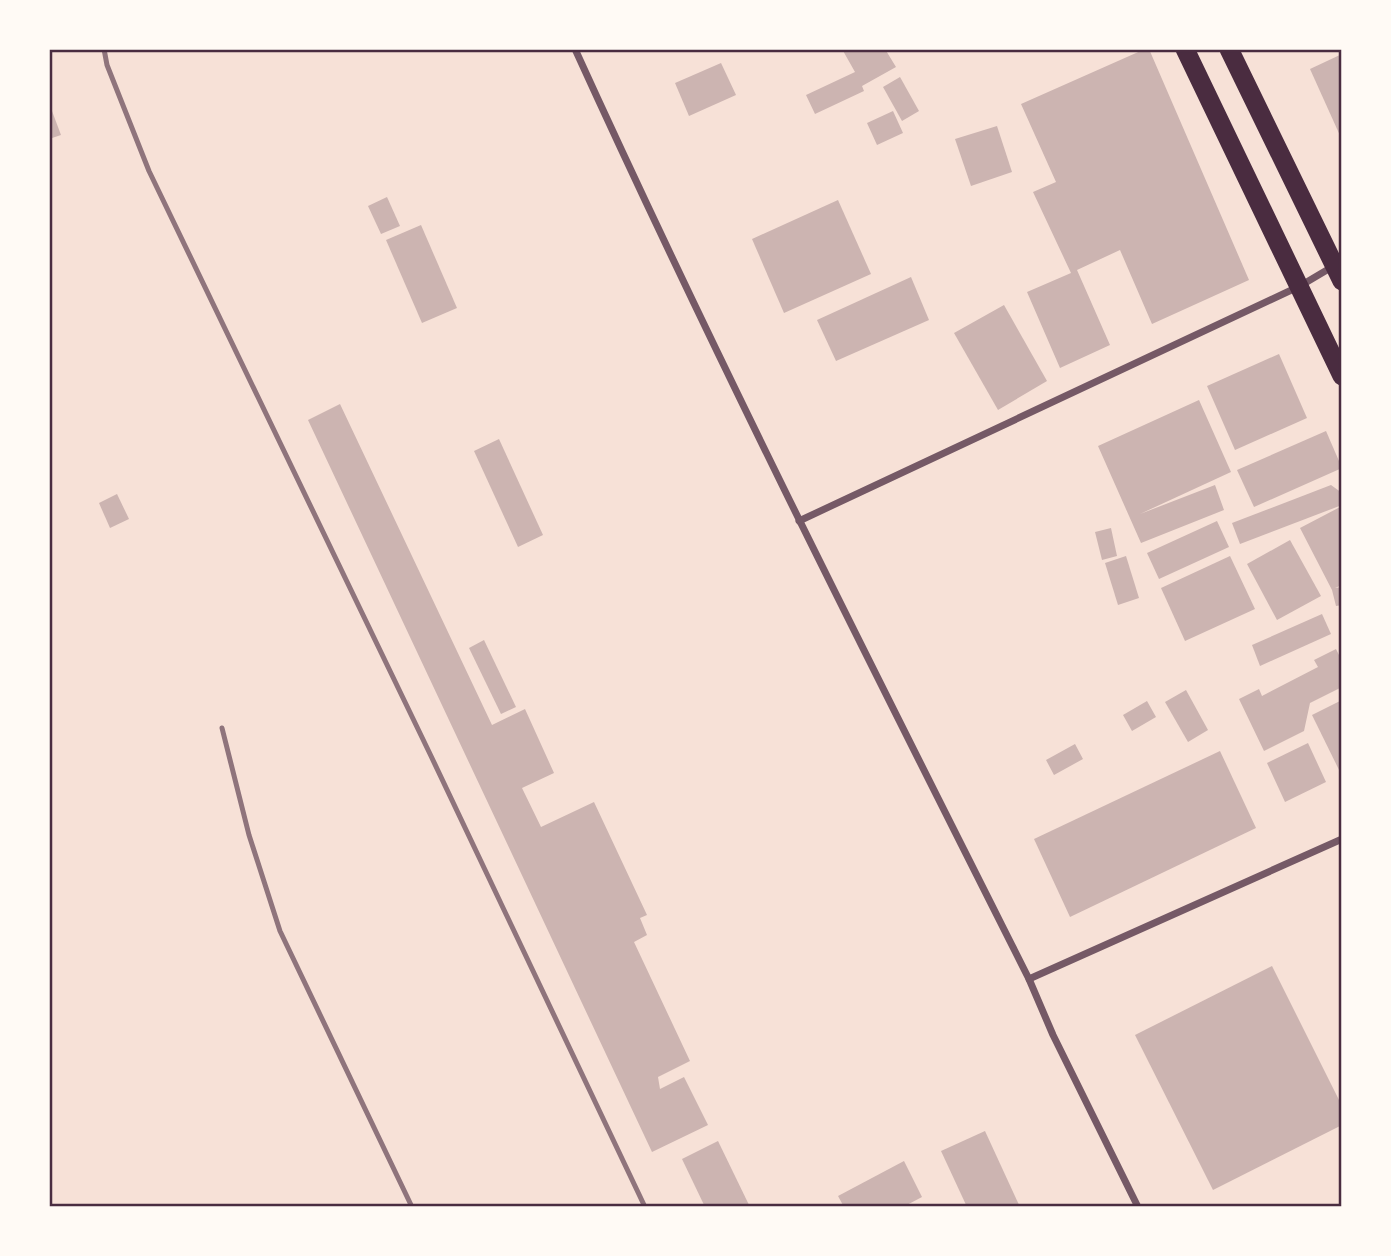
<svg xmlns="http://www.w3.org/2000/svg" width="1391" height="1256" font-family="'Noto Sans',sans-serif">
  <style>
    .building { fill: #ccb4b1 }
    .lines { fill: none; stroke-linecap: round; stroke-linejoin: round }
    .minor { stroke: #755966; stroke-width: 7 }
    .trunk { stroke: #4a2c40; stroke-width: 19 }
    .rail { stroke: #8f747c; stroke-width: 5 }
    .neatline { fill: none; stroke: #4a2c40; stroke-width: 2.5 }
  </style>
  <rect width="100%" height="100%" fill="#f7e1d7"/>
  <!-- building -->
  <g class="building">
    <path d="M842,49H885L896,67L862,86L864,91L815,114L806,95L855,72Z"/>
    <path d="M1145,49H1149L1249,280L1152,324L1120,250L1077,270L1110,345L1060,368L1027,292L1071,273L1033,192L1056,182L1021,104Z"/>
    <path d="M1342,54V140L1310,69Z"/>
    <path d="M721,63L736,95L689,116L675,83Z"/>
    <path d="M900,77L919,111L902,121L883,87Z"/>
    <path d="M49,103L61,135L49,139Z"/>
    <path d="M893,111L903,133L877,145L867,123Z"/>
    <path d="M997,126L1012,172L971,186L955,139Z"/>
    <path d="M387,197L400,226L381,234L368,206Z"/>
    <path d="M838,200L871,274L784,313L752,239Z"/>
    <path d="M421,225L457,308L422,323L386,240Z"/>
    <path d="M911,277L929,320L836,361L817,320Z"/>
    <path d="M1004,305L1047,381L998,410L954,333Z"/>
    <path d="M1279,354L1307,418L1235,450L1207,386Z"/>
    <path d="M1199,400L1231,472L1140,514L1215,485L1224,510L1141,543L1098,446Z"/>
    <path d="M340,404L492,725L525,709L554,773L522,788L541,827L594,802L647,915L640,918L647,935L634,942L690,1061L658,1077L660,1089L684,1077L708,1125L652,1152L308,420Z"/>
    <path d="M1326,431L1342,468L1254,507L1237,470Z"/>
    <path d="M499,439L543,535L518,547L474,451Z"/>
    <path d="M1331,485L1342,493V505L1240,544L1232,523Z"/>
    <path d="M117,494L129,519L110,528L99,503Z"/>
    <path d="M1342,506V585L1335,588L1342,587V605L1336,606L1332,590L1300,528Z"/>
    <path d="M1217,521L1229,547L1159,579L1147,553Z"/>
    <path d="M1111,528L1117,556L1102,560L1095,532Z"/>
    <path d="M1290,540L1321,596L1277,620L1247,564Z"/>
    <path d="M1126,556L1139,598L1118,605L1105,563Z"/>
    <path d="M1230,556L1255,609L1185,641L1161,588Z"/>
    <path d="M1322,614L1331,634L1260,666L1252,645Z"/>
    <path d="M484,640L516,707L501,714L469,648Z"/>
    <path d="M1336,649L1342,661V687L1310,703L1304,731L1264,751L1239,699L1259,689L1262,696L1318,667L1314,660Z"/>
    <path d="M1186,690L1208,730L1188,742L1165,702Z"/>
    <path d="M1342,700V776L1312,715Z"/>
    <path d="M1147,701L1156,717L1132,731L1123,715Z"/>
    <path d="M1308,743L1326,782L1285,802L1267,763Z"/>
    <path d="M1075,744L1083,759L1054,775L1046,760Z"/>
    <path d="M1220,751L1256,828L1070,917L1034,839Z"/>
    <path d="M1272,966L1342,1106V1125L1213,1190L1135,1035Z"/>
    <path d="M985,1131L1020,1207H967L941,1151Z"/>
    <path d="M718,1141L750,1207H705L682,1159Z"/>
    <path d="M904,1161L922,1197L903,1207H844L838,1196Z"/>
  </g>
  <g class="lines">
    <!-- minor -->
    <g class="minor">
      <path d="M575,49C718,363 874,671 1029,979L1053,1035L1138,1207"/>
      <path d="M799,521L1300,286L1332,267"/>
      <path d="M1029,979L1342,839"/>
    </g>
    <!-- trunk -->
    <g class="trunk">
      <path d="M1185,49L1342,376"/>
      <path d="M1229,49L1342,281"/>
    </g>
    <!-- rail -->
    <g class="rail">
      <path d="M104,49L107,65L149,171L431,756L645,1207"/>
      <path d="M222,728L249,835L280,931L412,1207"/>
    </g>
  </g>
  <!-- border -->
  <rect width="1391" height="1256" fill="none" stroke="#fffaf5" stroke-width="102"/>
  <rect x="51" y="51" width="1289" height="1154" class="neatline"/>
</svg>
